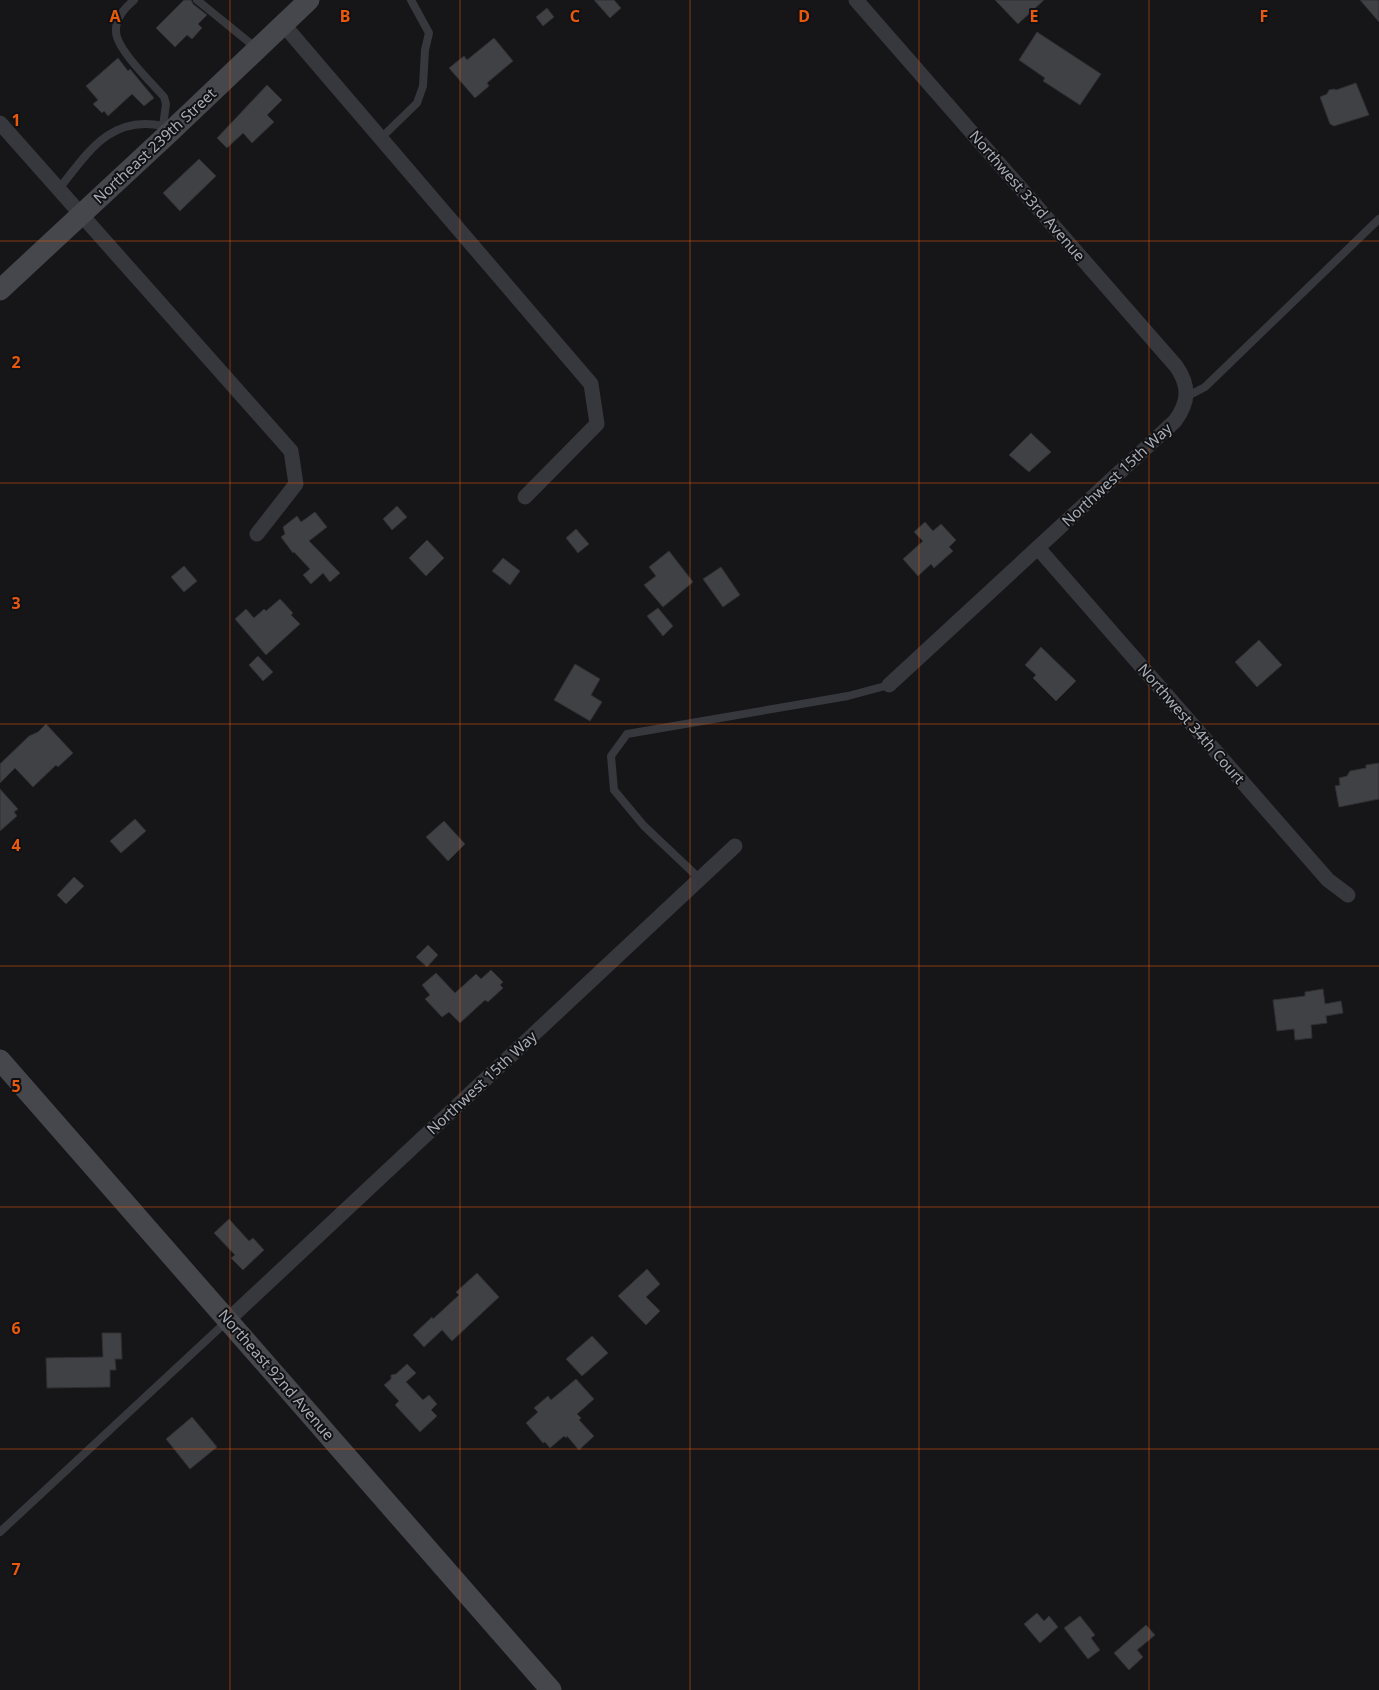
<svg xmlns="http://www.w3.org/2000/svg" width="1379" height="1690" font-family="'Noto Sans',sans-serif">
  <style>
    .building { fill: #404145; stroke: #303034 }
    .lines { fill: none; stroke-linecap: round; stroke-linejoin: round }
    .lane { stroke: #37383d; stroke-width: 8 }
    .street { stroke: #37383d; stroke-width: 15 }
    .secondary { stroke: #45474d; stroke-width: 21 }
    .grid { fill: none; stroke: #e8590c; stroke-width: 1; stroke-opacity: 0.55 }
    .labels { text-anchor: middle; stroke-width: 4; stroke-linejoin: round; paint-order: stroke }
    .street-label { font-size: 15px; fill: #a8adb8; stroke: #111113 }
    .grid-label { font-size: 16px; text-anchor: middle; font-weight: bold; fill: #e8590c; stroke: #111113; stroke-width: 4; stroke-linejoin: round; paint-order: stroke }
  </style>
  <rect width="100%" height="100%" fill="#161618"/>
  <!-- building -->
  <g class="building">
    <path d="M184,0H191L193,4L207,15L198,24L202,28L192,39L187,35L175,47L156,28Z"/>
    <path d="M594,0H614L621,8L610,18Z"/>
    <path d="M995,0H1044L1018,24Z"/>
    <path d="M1360,0H1379V22Z"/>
    <path d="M547,8L554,17L543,26L536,17Z"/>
    <path d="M1037,32L1101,74L1080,105L1043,81L1045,78L1019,60Z"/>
    <path d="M494,38L513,61L487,83L489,86L475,98L449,68L464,56L467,60Z"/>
    <path d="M118,58L128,71L130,69L154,98L144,106L132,94L108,116L104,111L102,113L93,104L98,100L86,86Z"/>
    <path d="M1356,83L1369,115L1334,126L1330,124L1320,97L1327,94L1329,90L1334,89L1336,90Z"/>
    <path d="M267,85L282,100L267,115L274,122L252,143L243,133L227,148L217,138Z"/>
    <path d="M199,159L216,176L180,211L163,193Z"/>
    <path d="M1031,433L1051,452L1029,472L1009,455Z"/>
    <path d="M397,506L407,517L392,530L383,519Z"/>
    <path d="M315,512L327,527L309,541L340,573L330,582L323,573L311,584L303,575L310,569L294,552L293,553L281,537L285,534L283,527L297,516L301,522Z"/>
    <path d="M925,522L933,531L941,524L956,540L949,547L953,551L934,568L931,564L918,576L903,559L923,541L914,532Z"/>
    <path d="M576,529L589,544L578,553L566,538Z"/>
    <path d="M427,540L444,558L426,576L409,558Z"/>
    <path d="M669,551L693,582L663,607L644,585L656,576L649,567Z"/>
    <path d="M503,558L520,571L510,585L492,571Z"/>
    <path d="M184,566L197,581L184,592L171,577Z"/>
    <path d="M721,567L740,595L723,607L703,579Z"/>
    <path d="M280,599L293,613L291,615L300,624L266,655L235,619L246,609L254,618L264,609L266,611Z"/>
    <path d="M658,608L673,626L663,636L647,616Z"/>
    <path d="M1259,640L1282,665L1257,687L1235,662Z"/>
    <path d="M1041,647L1076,681L1056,701L1033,678L1036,675L1025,665Z"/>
    <path d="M258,656L273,672L263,681L249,665Z"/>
    <path d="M575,664L600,679L591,695L602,702L590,721L554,700Z"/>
    <path d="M46,724L73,753L58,767L56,765L33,787L15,768L0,783V764L29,736L38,732Z"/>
    <path d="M1379,763V799L1339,807L1335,786L1340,785L1339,778L1347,776L1350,771L1366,768V765Z"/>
    <path d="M0,789L18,809L14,812L17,816L0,831Z"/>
    <path d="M135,819L146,831L121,853L110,841Z"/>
    <path d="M444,821L465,844L448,861L426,837Z"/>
    <path d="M74,877L84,886L66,904L57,895Z"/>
    <path d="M428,945L438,955L427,967L416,957Z"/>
    <path d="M491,970L503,982L500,985L503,988L488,1002L485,1000L460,1023L449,1012L442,1017L425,999L430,995L422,985L436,973L455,993L476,974L481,979Z"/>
    <path d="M1323,989L1325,1004L1341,1001L1343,1013L1326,1016L1327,1023L1311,1025L1312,1038L1295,1040L1294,1029L1277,1031L1273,1000L1305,996V992Z"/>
    <path d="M229,1219L249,1241L253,1238L264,1250L243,1270L231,1258L235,1255L214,1233Z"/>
    <path d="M647,1269L660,1284L646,1297L660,1311L646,1325L618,1296Z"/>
    <path d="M477,1273L499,1297L452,1341L442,1330L424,1347L413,1335L432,1317L433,1319L459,1295L456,1292Z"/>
    <path d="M102,1333H121L122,1359H115L116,1370H110V1387L47,1388L46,1358L103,1357Z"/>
    <path d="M592,1336L608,1353L582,1376L566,1359Z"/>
    <path d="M407,1364L416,1373L406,1382L423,1400L429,1395L437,1404L431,1410L437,1416L420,1432L395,1405L399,1401L384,1385L391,1379V1375L396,1374Z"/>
    <path d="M576,1379L594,1399L577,1414L581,1418L579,1420L594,1436L579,1450L567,1436L566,1438L564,1436L550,1448L545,1442L543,1443L526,1423L538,1412L534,1408L548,1396L551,1400Z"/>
    <path d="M192,1417L217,1447L190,1469L166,1439Z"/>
    <path d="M1037,1613L1044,1621L1049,1616L1058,1627L1040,1643L1024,1624Z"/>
    <path d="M1080,1616L1095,1635L1091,1638L1100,1650L1088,1659L1064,1628Z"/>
    <path d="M1146,1625L1155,1635L1137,1650L1143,1657L1129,1670L1114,1653Z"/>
  </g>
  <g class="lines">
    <!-- lane -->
    <g class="lane">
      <path d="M134,0C125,8 115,18 116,32C117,50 152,83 164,97L166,104L163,126L168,132"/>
      <path d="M197,0L256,48"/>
      <path d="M381,138L417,103L423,86L425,50L429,33L411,0"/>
      <path d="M58,190C87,154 110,114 163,126"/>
      <path d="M1186,397L1205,387L1379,219"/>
      <path d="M700,879L644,826L614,790L611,756L627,734L848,696L889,685"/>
      <path d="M0,1532L226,1322"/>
    </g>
    <!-- street -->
    <g class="street">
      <path d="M856,0L1176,366C1190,386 1189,402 1175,421L889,685"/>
      <path d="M283,24L591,384L597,424L525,497"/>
      <path d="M0,123L291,451L296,484L257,534"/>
      <path d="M1038,548L1328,880L1348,895"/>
      <path d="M228,1320L735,846"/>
    </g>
    <!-- secondary -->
    <g class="secondary">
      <path d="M0,290L169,133L309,0"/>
      <path d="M0,1060L551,1690"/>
    </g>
  </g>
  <!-- grid -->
  <path class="grid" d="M230,0V1690M460,0V1690M690,0V1690M919,0V1690M1149,0V1690M0,241H1379M0,483H1379M0,724H1379M0,966H1379M0,1207H1379M0,1449H1379"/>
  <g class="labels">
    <!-- street labels -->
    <g class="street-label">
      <text transform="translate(155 146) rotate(-43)" y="5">Northeast 239th Street</text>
      <text transform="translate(1027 196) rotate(49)" y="5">Northwest 33rd Avenue</text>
      <text transform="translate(1117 475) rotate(-43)" y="5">Northwest 15th Way</text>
      <text transform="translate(1191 724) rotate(49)" y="5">Northwest 34th Court</text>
      <text transform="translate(482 1083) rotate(-43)" y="5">Northwest 15th Way</text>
      <text transform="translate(276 1375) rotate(49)" y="5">Northeast 92nd Avenue</text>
    </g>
  </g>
  <g class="grid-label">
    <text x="115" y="22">A</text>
    <text x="345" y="22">B</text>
    <text x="575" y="22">C</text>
    <text x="804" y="22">D</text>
    <text x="1034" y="22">E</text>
    <text x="1264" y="22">F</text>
    <text x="16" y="126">1</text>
    <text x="16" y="368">2</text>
    <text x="16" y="609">3</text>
    <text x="16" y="851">4</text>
    <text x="16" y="1092">5</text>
    <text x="16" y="1334">6</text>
    <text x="16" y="1575">7</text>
  </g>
</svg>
